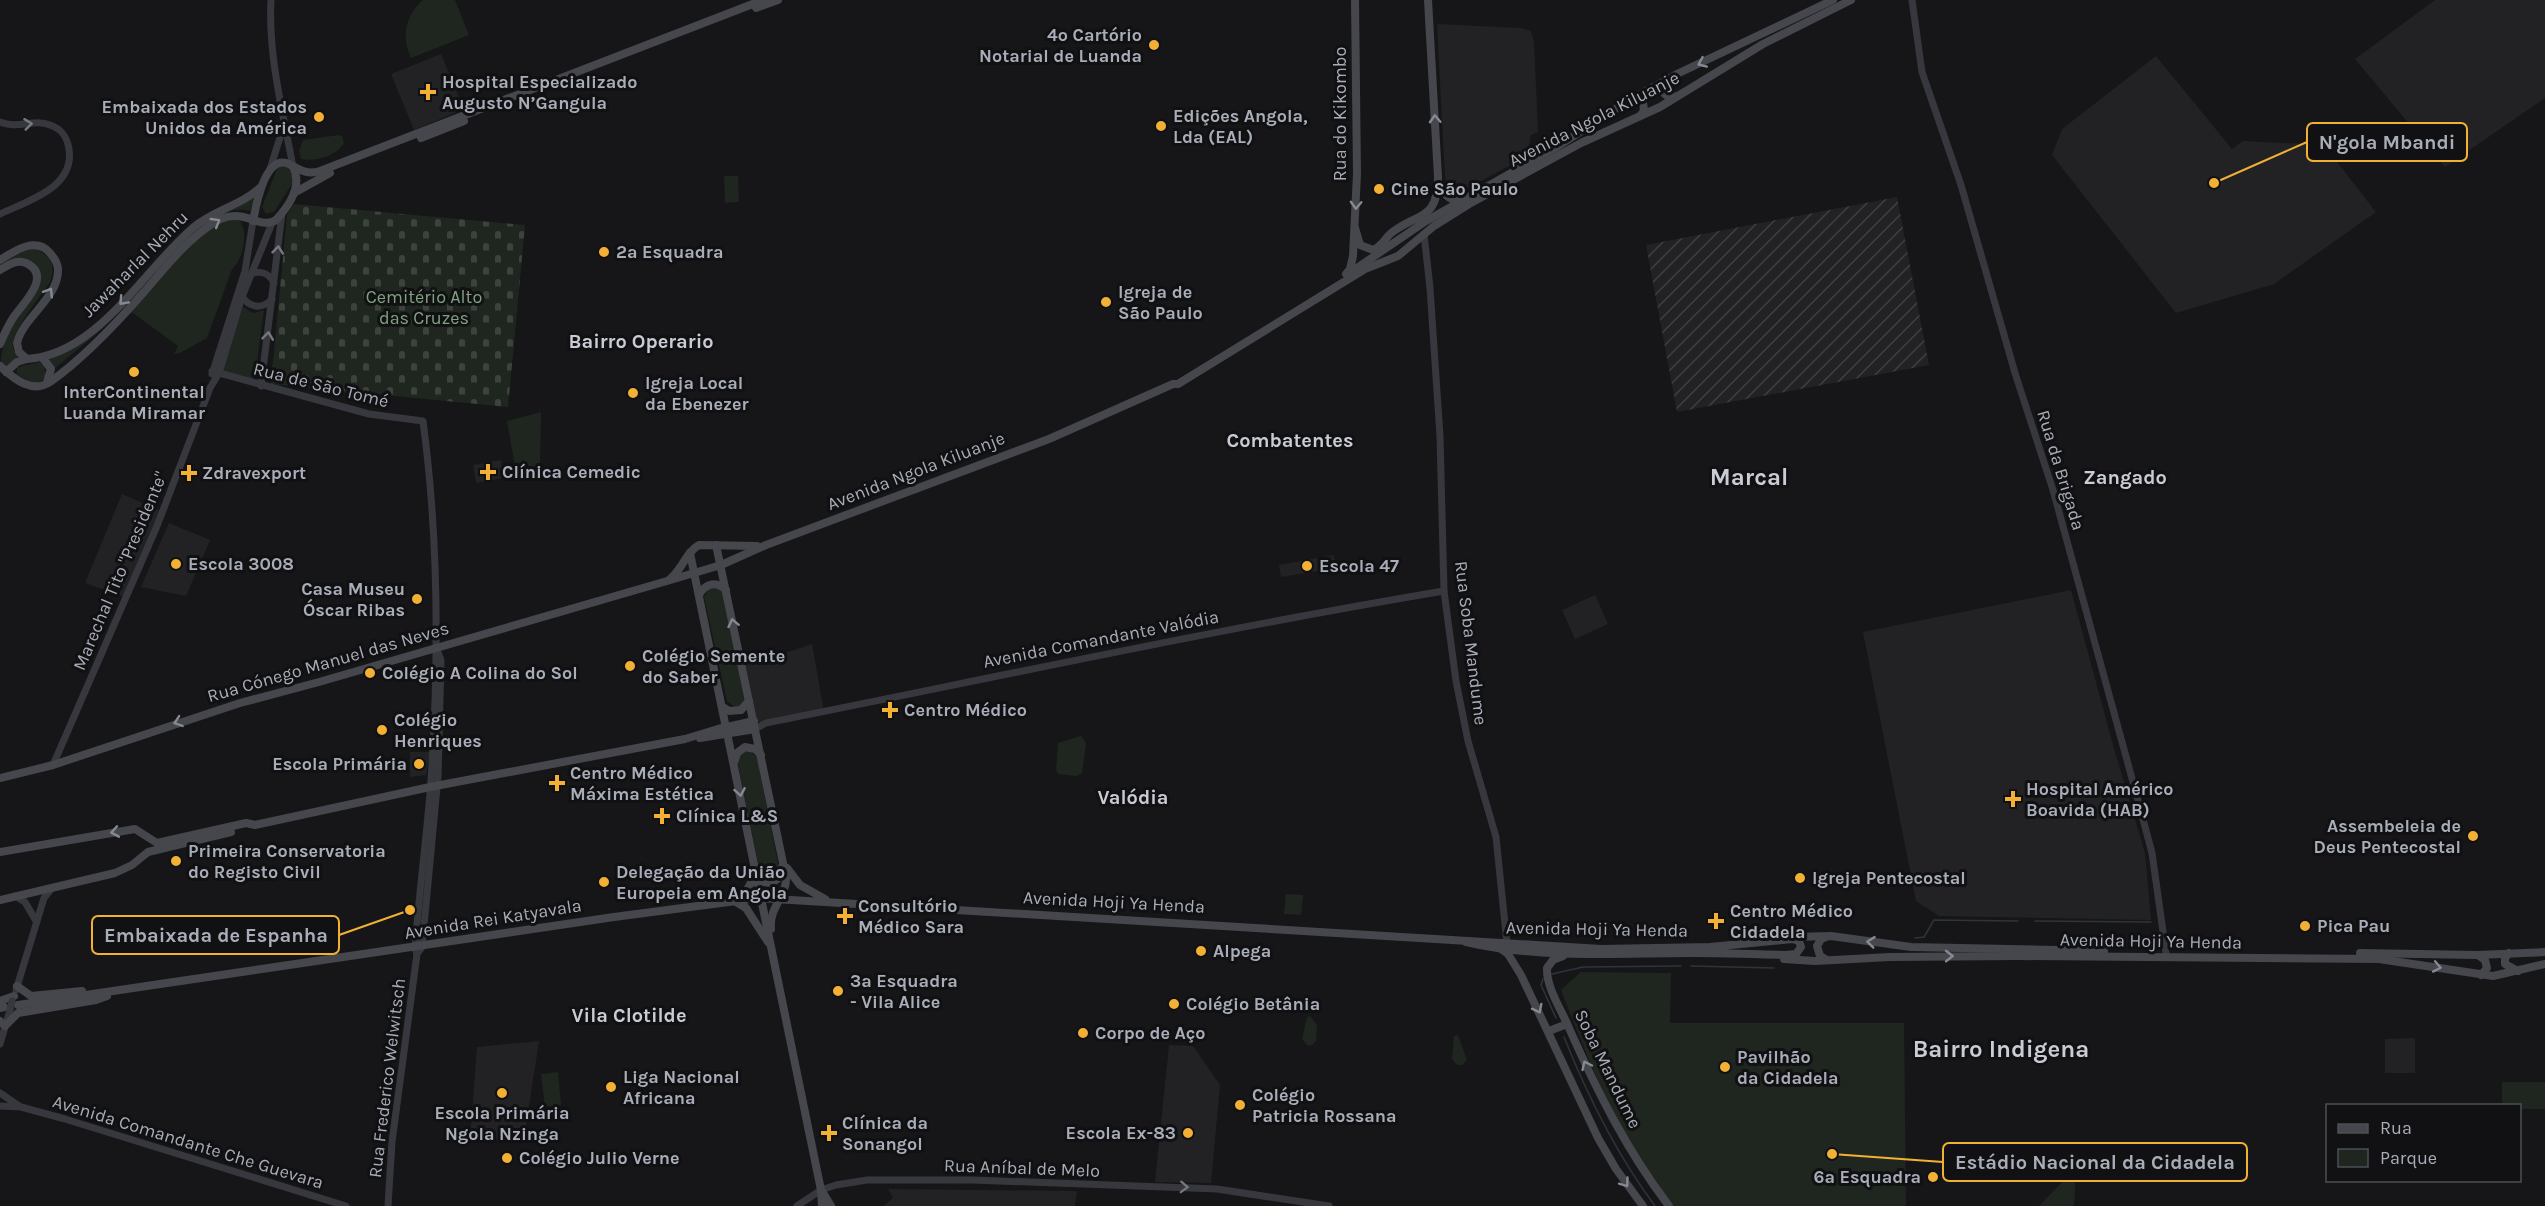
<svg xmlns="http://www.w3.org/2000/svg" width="2545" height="1206" font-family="Karla,sans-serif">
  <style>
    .built { fill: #222225 }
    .industrial { fill: url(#industrial-furrows) }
    .green { fill: #1e261f }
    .cemetery { fill: url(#cemetery-stones) }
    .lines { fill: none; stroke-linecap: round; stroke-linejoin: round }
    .stream { stroke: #2c353c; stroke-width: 1.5 }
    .tertiary { stroke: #37383d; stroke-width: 7 }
    .secondary { stroke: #45474d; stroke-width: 8 }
    .tertiary-bridge { stroke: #37383d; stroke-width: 7 }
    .oneway { stroke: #858993 }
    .oneway2 { stroke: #757881 }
    .poi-dot { fill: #f2b134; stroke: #111113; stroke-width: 2 }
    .labels { text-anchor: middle; stroke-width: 6; stroke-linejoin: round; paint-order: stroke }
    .poi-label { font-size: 18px; font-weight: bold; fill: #a8adb8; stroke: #111113; text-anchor: start }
    .street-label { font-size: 18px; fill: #a8adb8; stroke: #111113 }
    .park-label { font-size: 18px; fill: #7fa381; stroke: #111113 }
    .neighbourhood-label { font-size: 20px; font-weight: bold; fill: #c9ccd4; stroke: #111113 }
    .district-label { font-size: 24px; font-weight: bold; fill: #c9ccd4; stroke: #111113 }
    .leader { fill: none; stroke: #f2b134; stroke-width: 2 }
    .callout-dot { fill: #f2b134; stroke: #111113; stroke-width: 2 }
    .callout { fill: #111113; stroke: #f2b134; stroke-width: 2 }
    .callout-label { font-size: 20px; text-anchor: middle; font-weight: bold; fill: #a8adb8 }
  </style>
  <defs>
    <pattern id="industrial-furrows" width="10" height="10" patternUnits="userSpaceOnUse" patternTransform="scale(1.5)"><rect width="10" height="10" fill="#222225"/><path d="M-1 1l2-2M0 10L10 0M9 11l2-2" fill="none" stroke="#3f3f43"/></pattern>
    <pattern id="cemetery-stones" width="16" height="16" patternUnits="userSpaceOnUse" patternTransform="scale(1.5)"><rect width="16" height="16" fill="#1e261f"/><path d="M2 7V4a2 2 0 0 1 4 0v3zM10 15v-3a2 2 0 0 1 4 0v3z" fill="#3c433d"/></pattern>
  </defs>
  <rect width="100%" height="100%" fill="#161618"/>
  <!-- built -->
  <g class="built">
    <path d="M2435,0H2545V98L2445,167L2355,59Z"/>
    <path d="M1437,24L1521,28L1531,31L1534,41L1538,132L1531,135L1528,150L1522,159L1470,187L1456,192L1448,186L1445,177Z"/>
    <path d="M441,54L464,109L414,130L391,74Z"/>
    <path d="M2156,56L2232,149L2243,141L2324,145L2376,212L2274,284L2176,313L2052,155L2062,129Z"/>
    <path d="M501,460L504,478L476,483L473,465Z"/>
    <path d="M122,494L161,511L124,597L85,583Z"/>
    <path d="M169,523L210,540L186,596L141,587Z"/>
    <path d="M1334,555L1336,568L1281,577L1279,565Z"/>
    <path d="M2071,590L2113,745L2145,853L2151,920L1939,916L1916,901L1863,632Z"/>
    <path d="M1595,595L1608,624L1575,639L1562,610Z"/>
    <path d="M812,644L824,712L766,723L754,721L742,665L770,658Z"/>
    <path d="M410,752H430L426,775L410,777Z"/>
    <path d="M2415,1038V1073H2385V1039Z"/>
    <path d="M539,1041L524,1139L470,1140L477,1047Z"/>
    <path d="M1169,1045L1193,1046L1220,1085L1211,1183L1155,1182Z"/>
    <path d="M888,1189L1077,1191L1075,1206H883L893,1198Z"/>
  </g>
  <!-- industrial -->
  <path class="industrial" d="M1897,197L1929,365L1677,412L1646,245Z"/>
  <!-- green -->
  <g class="green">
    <path d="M423,0H455L469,35L411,58C401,37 405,16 423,0Z"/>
    <path d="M339,135L342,136L344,143C337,156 314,162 301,159L299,151L303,140Z"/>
    <path d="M281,166H288L294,181L274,212L266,214L262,207L277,169Z"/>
    <path d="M724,176H738L739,202L725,203Z"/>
    <path d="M256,195L250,211C228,205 207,221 190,235L102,329L53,370L46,358L76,344L197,227Z"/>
    <path d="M238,219C250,230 243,260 232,269L207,338L180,353L174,354L178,346L133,313H128L197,237L220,222Z"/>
    <path d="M37,249C51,257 56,266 50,282C41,296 14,328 13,343C12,350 16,354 22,358L5,368L1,364C0,337 23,308 38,287L33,265L0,266V263L19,251Z"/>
    <path d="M243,307L253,313L264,310L255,377L250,380L225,372L222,368Z"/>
    <path d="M40,362L44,365L46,376L39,384H32L17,374V367Z"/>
    <path d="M541,412L540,464L529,473L516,472L507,421Z"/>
    <path d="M710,587L718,588L723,593L746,697L742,706L735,707L727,701L704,597Z"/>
    <path d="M1081,736L1086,743L1082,773L1077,776L1058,774L1056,770L1058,743Z"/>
    <path d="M749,751L757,757L779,868L777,874L771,877L762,874L759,867L737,761L741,752Z"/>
    <path d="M1286,894L1303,895L1301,915L1284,914Z"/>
    <path d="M1581,972L1671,973L1670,1023H1904L1906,1206H1674C1621,1143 1591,1067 1561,990Z"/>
    <path d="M1310,1016L1317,1025L1316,1041L1311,1046L1307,1045L1302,1039L1307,1017Z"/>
    <path d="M1458,1035L1467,1060L1462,1065H1457L1452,1059L1454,1036Z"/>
    <path d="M558,1072L561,1105L545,1107L541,1074Z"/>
    <path d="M2502,1082H2545V1109H2520V1106L2502,1105Z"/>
    <path d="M2076,1168L2074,1206H2039Z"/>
  </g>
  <!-- cemetery -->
  <path class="cemetery" d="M294,204L525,225L508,407L271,384L287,215Z"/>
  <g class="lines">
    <!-- stream -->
    <g class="stream">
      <path d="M2035,921L2151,922"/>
      <path d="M1915,938L1924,937L1934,920L2018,921"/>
      <path d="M1691,966L1774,968"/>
      <path d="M1552,974L1583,967L1681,966"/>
      <path d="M1543,979L1541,985L1556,1018"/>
      <path d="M1564,1037C1588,1097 1617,1155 1655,1206"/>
    </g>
    <!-- tertiary -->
    <g class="tertiary">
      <path d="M271,0C268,56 283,112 293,167"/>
      <path d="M1912,0L1922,72L1961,185L2015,373L2053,490L2139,804L2152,853L2166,953"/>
      <path d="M0,122C17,130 34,118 50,125C62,129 67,137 69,149C75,188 27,201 0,214"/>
      <path d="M270,169L283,128"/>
      <path d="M1424,234L1430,288L1440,436L1444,591L1456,681L1468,741L1496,837L1507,944"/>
      <path d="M248,275C259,270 269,272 274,283"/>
      <path d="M241,295C249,308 262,310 272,299"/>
      <path d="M212,371L369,414L423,421C439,540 439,661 431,780C427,836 419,892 415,948L417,954"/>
      <path d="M212,374L245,271L253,221"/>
      <path d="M261,386L282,213"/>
      <path d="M755,729L766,723C992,678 1217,629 1444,591"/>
      <path d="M53,765L157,526L210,388L219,373L242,297L272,223"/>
      <path d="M15,896L25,902L36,921"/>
      <path d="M16,990L44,898L52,888"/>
      <path d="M0,1044L10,1010"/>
      <path d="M0,1093L19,1106"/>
      <path d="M0,1106L21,1107L65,1119L346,1206"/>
      <path d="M388,1206L392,1142L417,954L422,947L438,777L441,660L437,650"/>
      <path d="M797,1206L821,1190L836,1185L867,1180H972L1217,1189L1329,1206"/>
    </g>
    <!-- secondary -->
    <g class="secondary">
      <path d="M756,8L778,0"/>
      <path d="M1665,81L1662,89C1664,96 1670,99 1677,96"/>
      <path d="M1631,99H1638L1643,102L1644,111L1640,116"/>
      <path d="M421,138L464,121"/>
      <path d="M1439,183C1443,194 1450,202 1462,200"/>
      <path d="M294,193L330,173"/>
      <path d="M253,221C256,206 265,153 289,164C300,170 307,175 320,171L763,0"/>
      <path d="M1355,228L1360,245L1373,250C1382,246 1384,240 1390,234C1417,212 1438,222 1438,177L1428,0"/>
      <path d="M0,260C14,251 36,236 50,253C54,258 58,263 58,269C59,298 23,317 17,343L19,352L27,359C98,355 144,269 194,227C214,210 242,205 261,187"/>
      <path d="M0,270C8,265 17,259 26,263C54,276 21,305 13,318C7,327 4,335 0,344"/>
      <path d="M1351,272L1426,221L1557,147L1631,99L1679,73L1833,0"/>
      <path d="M1346,274L1350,269L1353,256L1357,174L1355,0"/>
      <path d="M42,357L51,369L47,382"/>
      <path d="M0,366C14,379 32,394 50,382C84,358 115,325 143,293C165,268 186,240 215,222C244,205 258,231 276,220C289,206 303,186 293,167"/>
      <path d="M6,372L17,362L27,359"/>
      <path d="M716,545L786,877C787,897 769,906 771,929"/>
      <path d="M690,553L821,1190L822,1206"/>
      <path d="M670,579C682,570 686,552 699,545L757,546"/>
      <path d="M699,595C705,584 716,580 726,590"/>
      <path d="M723,707L729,711L741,710L749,701"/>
      <path d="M700,738L755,729"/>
      <path d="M735,760L737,753L745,747L755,749L761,755"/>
      <path d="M0,778L53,765L240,703L319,682L667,581L721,565L766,545L1049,439L1173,384H1178L1365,269L1398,256L1434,226L1469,204L1581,143L1660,107L1763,44L1851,0"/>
      <path d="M0,852L135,829L157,843L246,823L255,825L430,787L685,739L718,729L754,721"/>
      <path d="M787,868L800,885L825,899"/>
      <path d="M755,874L763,882L772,883L780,877L782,867"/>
      <path d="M0,900L115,873L132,865L148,852L231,832"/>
      <path d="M733,900L746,892L754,877"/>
      <path d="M736,902L746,908L768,942"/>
      <path d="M1791,937L1831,936L1911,947L2104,951"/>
      <path d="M1826,937L1821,939L1817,946L1820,956L1827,960"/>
      <path d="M1501,949L1508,954L1521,975L1598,1138L1616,1169L1643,1206"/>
      <path d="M2360,953L2478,955L2545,952"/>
      <path d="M2509,953L2505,958V964L2518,971"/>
      <path d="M2478,955L2485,960L2487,968L2481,975"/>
      <path d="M1563,956L1553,960L1547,968C1546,987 1562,1011 1569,1028C1597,1091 1627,1151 1669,1206"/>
      <path d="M1784,959L1815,961L1890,957L2018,956L2379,959L2493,976L2545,964"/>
      <path d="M17,986L31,996L82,991"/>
      <path d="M0,1001L14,996"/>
      <path d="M18,1005L614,917L759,898L1601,949L1710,947L1792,939L1799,941L1801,947L1796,954L1786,955C1754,954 1722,953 1690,953C1615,953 1540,959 1466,942"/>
      <path d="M0,1008L4,1007"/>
      <path d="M0,1021L5,1026L18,1013L96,1000L107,996"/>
      <path d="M1549,1031L1567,1024"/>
      <path d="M822,1191L831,1206"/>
    </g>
    <!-- tertiary-bridge -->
    <path class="tertiary-bridge" d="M10,1010L12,1001"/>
  </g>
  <!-- one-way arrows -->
  <defs><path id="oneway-chevron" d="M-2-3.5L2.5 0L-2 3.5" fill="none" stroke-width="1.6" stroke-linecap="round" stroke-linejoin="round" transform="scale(1.5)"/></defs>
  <g class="oneway">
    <use href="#oneway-chevron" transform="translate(1702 63) rotate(156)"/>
    <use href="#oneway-chevron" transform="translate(1435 119) rotate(-93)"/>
    <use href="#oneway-chevron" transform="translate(1356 205) rotate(92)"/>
    <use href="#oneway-chevron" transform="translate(216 222) rotate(-31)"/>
    <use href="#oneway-chevron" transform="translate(49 292) rotate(-58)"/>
    <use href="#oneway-chevron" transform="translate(123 301) rotate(133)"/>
    <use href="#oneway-chevron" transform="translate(733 623) rotate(-102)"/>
    <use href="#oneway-chevron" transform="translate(178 722) rotate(161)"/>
    <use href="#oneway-chevron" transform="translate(740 792) rotate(80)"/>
    <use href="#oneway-chevron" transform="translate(115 832) rotate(170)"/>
    <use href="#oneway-chevron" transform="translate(1871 942) rotate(-173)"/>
    <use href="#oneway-chevron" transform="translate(1949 956)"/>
    <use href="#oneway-chevron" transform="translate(2437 967) rotate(11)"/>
    <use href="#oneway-chevron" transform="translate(1538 1009) rotate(63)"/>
    <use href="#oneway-chevron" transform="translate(1586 1065) rotate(-115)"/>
    <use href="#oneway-chevron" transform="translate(1625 1183) rotate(54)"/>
  </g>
  <g class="oneway2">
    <use href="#oneway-chevron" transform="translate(28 124) rotate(-7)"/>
    <use href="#oneway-chevron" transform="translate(278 250) rotate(-84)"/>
    <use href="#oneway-chevron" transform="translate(268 336) rotate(-83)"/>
    <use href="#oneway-chevron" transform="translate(1184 1187) rotate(2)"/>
  </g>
  <!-- markers -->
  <g class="poi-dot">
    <circle cx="1154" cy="45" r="6"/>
    <path d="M425 83h6v6h6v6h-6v6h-6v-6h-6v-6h6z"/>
    <circle cx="319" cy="117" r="6"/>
    <circle cx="1161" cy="126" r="6"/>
    <circle cx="1379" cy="189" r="6"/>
    <circle cx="604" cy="252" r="6"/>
    <circle cx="1106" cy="302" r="6"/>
    <circle cx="134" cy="372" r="6"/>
    <circle cx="633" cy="393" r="6"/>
    <path d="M485 463h6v6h6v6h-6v6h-6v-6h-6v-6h6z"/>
    <path d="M186 464h6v6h6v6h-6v6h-6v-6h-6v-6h6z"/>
    <circle cx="176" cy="564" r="6"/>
    <circle cx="1307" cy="566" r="6"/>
    <circle cx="417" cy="599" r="6"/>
    <circle cx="630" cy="666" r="6"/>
    <circle cx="370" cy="673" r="6"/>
    <path d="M887 701h6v6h6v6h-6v6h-6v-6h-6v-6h6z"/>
    <circle cx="382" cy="730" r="6"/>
    <circle cx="419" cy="764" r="6"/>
    <path d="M554 774h6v6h6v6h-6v6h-6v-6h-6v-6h6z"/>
    <path d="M2010 790h6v6h6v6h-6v6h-6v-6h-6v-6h6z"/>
    <path d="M659 807h6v6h6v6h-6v6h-6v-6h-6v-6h6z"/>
    <circle cx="2473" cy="836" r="6"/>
    <circle cx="176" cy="861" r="6"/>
    <circle cx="1800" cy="878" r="6"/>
    <circle cx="604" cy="882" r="6"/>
    <path d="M842 907h6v6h6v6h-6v6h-6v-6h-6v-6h6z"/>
    <path d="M1713 912h6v6h6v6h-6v6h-6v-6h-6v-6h6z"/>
    <circle cx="2305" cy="926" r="6"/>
    <circle cx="1201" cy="951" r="6"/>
    <circle cx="838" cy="991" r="6"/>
    <circle cx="1174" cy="1004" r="6"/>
    <circle cx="1083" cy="1033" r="6"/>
    <circle cx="1725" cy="1067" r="6"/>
    <circle cx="611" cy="1087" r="6"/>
    <circle cx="502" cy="1093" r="6"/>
    <circle cx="1240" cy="1105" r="6"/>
    <path d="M826 1124h6v6h6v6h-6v6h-6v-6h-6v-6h6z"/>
    <circle cx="1188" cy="1133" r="6"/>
    <circle cx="507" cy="1158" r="6"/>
    <circle cx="1933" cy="1177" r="6"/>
  </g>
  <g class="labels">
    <!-- poi labels -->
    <g class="poi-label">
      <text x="1142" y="41" text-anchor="end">4º Cartório<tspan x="1142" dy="21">Notarial de Luanda</tspan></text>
      <text x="442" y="88">Hospital Especializado<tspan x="442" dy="21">Augusto N’Gangula</tspan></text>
      <text x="307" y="113" text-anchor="end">Embaixada dos Estados<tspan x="307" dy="21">Unidos da América</tspan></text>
      <text x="1173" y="122">Edições Angola,<tspan x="1173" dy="21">Lda (EAL)</tspan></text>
      <text x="1391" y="195">Cine São Paulo</text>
      <text x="616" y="258">2ª Esquadra</text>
      <text x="1118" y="298">Igreja de<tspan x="1118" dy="21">São Paulo</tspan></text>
      <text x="645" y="389">Igreja Local<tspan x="645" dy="21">da Ebenezer</tspan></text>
      <text x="134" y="398" text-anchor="middle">InterContinental<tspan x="134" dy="21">Luanda Miramar</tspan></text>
      <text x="502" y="478">Clínica Cemedic</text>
      <text x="202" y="479">Zdravexport</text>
      <text x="188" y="570">Escola 3008</text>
      <text x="1319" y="572">Escola 47</text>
      <text x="405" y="595" text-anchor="end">Casa Museu<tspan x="405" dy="21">Óscar Ribas</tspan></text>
      <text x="642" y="662">Colégio Semente<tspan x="642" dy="21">do Saber</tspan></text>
      <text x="382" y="679">Colégio A Colina do Sol</text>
      <text x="904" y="716">Centro Médico</text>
      <text x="394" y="726">Colégio<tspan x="394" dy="21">Henriques</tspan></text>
      <text x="407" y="770" text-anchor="end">Escola Primária</text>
      <text x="570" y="779">Centro Médico<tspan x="570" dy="21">Máxima Estética</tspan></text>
      <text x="2026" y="795">Hospital Américo<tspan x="2026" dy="21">Boavida (HAB)</tspan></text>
      <text x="676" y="822">Clínica L&amp;S</text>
      <text x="2461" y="832" text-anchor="end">Assembeleia de<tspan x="2461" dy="21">Deus Pentecostal</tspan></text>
      <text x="188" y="857">Primeira Conservatoria<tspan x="188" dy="21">do Registo Civil</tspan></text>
      <text x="616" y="878">Delegação da União<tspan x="616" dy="21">Europeia em Angola</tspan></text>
      <text x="1812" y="884">Igreja Pentecostal</text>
      <text x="858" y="912">Consultório<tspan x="858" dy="21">Médico Sara</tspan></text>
      <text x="1730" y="917">Centro Médico<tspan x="1730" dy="21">Cidadela</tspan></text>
      <text x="2317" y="932">Pica Pau</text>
      <text x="1213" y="957">Alpega</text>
      <text x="850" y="987">3ª Esquadra<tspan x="850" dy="21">- Vila Alice</tspan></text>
      <text x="1186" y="1010">Colégio Betânia</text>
      <text x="1095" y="1039">Corpo de Aço</text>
      <text x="1737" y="1063">Pavilhão<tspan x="1737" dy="21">da Cidadela</tspan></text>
      <text x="623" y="1083">Liga Nacional<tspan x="623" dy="21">Africana</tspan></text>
      <text x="1252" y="1101">Colégio<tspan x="1252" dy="21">Patricia Rossana</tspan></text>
      <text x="502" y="1119" text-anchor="middle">Escola Primária<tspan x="502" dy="21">Ngola Nzinga</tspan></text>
      <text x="842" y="1129">Clínica da<tspan x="842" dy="21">Sonangol</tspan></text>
      <text x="1176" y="1139" text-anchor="end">Escola Ex-83</text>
      <text x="519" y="1164">Colégio Julio Verne</text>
      <text x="1921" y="1183" text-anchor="end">6ª Esquadra</text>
    </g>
    <!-- street labels -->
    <g class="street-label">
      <text transform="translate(1340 114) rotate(-90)" y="6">Rua do Kikombo</text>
      <text transform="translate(1594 119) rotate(-27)" y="6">Avenida Ngola Kiluanje</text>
      <text transform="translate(135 264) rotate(-45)" y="6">Jawaharlal Nehru</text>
      <text transform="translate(321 385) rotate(14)" y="6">Rua de São Tomé</text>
      <text transform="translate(2061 470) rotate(73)" y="6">Rua da Brigada</text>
      <text transform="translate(916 471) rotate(-21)" y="6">Avenida Ngola Kiluanje</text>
      <text transform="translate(120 571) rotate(-67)" y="6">Marechal Tito "Presidente"</text>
      <text transform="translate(1101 639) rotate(-11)" y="6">Avenida Comandante Valódia</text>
      <text transform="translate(1471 643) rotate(83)" y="6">Rua Soba Mandume</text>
      <text transform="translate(328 662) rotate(-16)" y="6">Rua Cónego Manuel das Neves</text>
      <text transform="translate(1114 902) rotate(3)" y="6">Avenida Hoji Ya Henda</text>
      <text transform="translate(493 919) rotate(-9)" y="6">Avenida Rei Katyavala</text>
      <text transform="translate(1597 929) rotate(1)" y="6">Avenida Hoji Ya Henda</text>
      <text transform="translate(2151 941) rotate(1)" y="6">Avenida Hoji Ya Henda</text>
      <text transform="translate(1608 1069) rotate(64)" y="6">Soba Mandume</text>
      <text transform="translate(387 1078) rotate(-83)" y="6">Rua Frederico Welwitsch</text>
      <text transform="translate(188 1142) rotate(17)" y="6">Avenida Comandante Che Guevara</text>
      <text transform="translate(1022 1168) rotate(2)" y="6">Rua Aníbal de Melo</text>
    </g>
    <!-- park labels -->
    <g class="park-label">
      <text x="424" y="303">Cemitério Alto<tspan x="424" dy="21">das Cruzes</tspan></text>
    </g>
    <!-- neighbourhood labels -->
    <g class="neighbourhood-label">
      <text x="641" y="348">Bairro Operario</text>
      <text x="1290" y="447">Combatentes</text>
      <text x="2125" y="484">Zangado</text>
      <text x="1133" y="804">Valódia</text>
      <text x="629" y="1022">Vila Clotilde</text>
    </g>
    <!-- district labels -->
    <g class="district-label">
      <text x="1749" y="485">Marcal</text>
      <text x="2001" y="1057">Bairro Indigena</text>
    </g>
  </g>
  <!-- callouts -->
  <path class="leader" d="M2214 183L2307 142M410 910L339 935M1832 1154L1943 1162"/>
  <g class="callout-dot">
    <circle cx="2214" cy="183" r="6"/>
    <circle cx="410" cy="910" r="6"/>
    <circle cx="1832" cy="1154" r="6"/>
  </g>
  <g class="callout">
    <rect x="2307" y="123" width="160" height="38" rx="6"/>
    <rect x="92" y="916" width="247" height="38" rx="6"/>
    <rect x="1943" y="1143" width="304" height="38" rx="6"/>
  </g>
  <g class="callout-label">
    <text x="2387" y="149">N'gola Mbandi</text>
    <text x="216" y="942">Embaixada de Espanha</text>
    <text x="2095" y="1169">Estádio Nacional da Cidadela</text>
  </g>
  <!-- legend -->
  <rect x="2326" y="1104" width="195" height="78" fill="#111113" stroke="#4d4f55" stroke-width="1.5"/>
  <rect x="2338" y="1124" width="30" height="9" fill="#45474d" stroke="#4d4f55" stroke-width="1.5"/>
  <text x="2380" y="1134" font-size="18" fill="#a8adb8">Rua</text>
  <rect x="2338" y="1149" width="30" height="18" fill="#1e261f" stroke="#4d4f55" stroke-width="1.5"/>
  <text x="2380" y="1164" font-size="18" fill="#a8adb8">Parque</text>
</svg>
